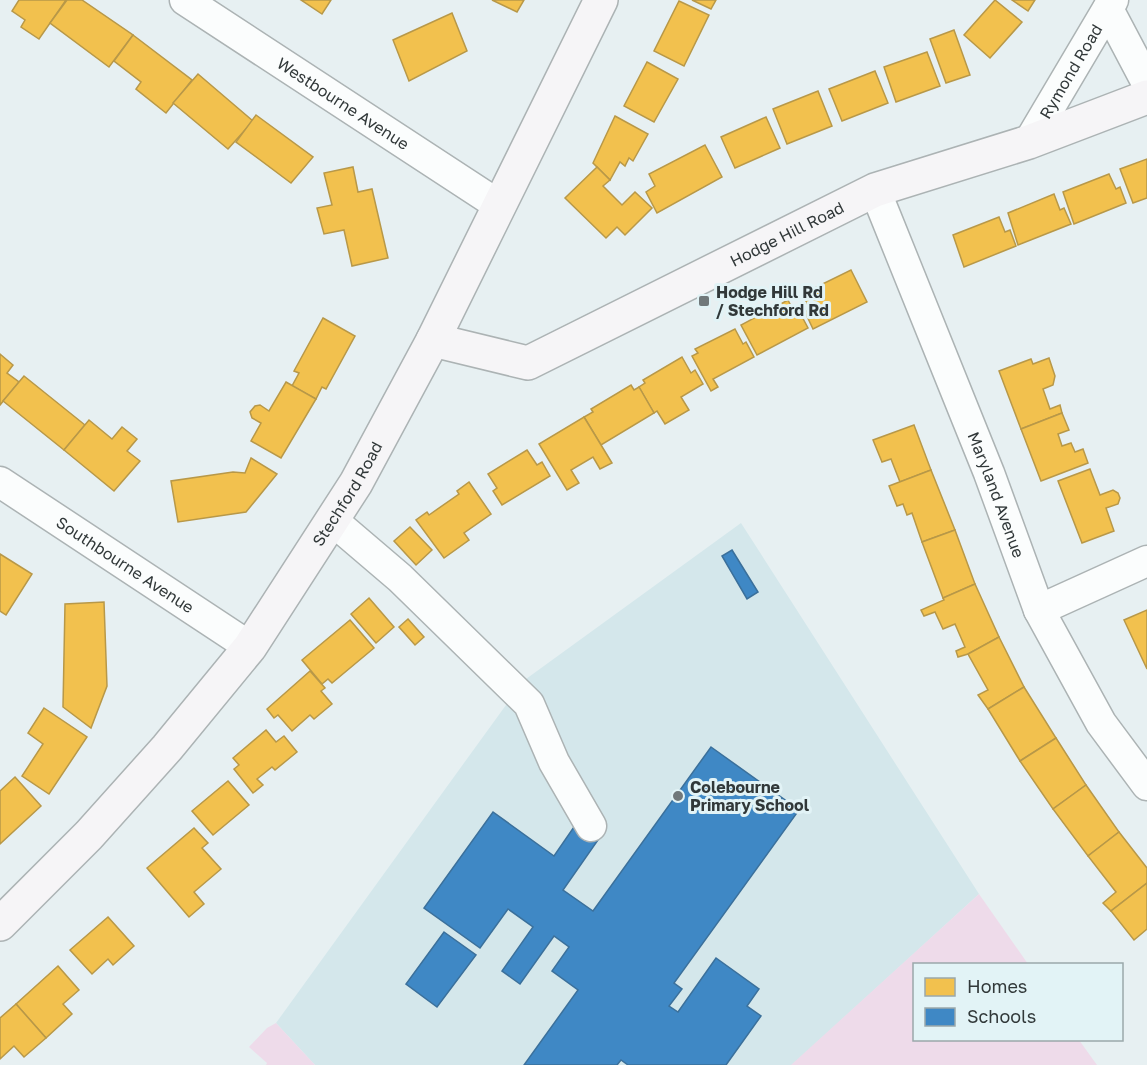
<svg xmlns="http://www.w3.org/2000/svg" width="1147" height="1065" font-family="'Golos Text',sans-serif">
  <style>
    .built { fill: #d4e7eb }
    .green { fill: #eedbea }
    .homes { fill: #f2c14e; stroke: #b89848; stroke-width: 1.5 }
    .schools { fill: #3f88c5; stroke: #3b709b; stroke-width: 1.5 }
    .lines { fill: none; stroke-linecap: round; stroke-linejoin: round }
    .street-casing { stroke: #acb3b4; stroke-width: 33 }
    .secondary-casing { stroke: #acb3b4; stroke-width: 36 }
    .street { stroke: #fbfdfd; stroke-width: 30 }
    .secondary { stroke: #f6f5f7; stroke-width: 33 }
    .poi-dot { fill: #71787a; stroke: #e2f3f6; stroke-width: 2 }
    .labels { text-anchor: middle; stroke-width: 6; stroke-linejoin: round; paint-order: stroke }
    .street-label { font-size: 16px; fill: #313839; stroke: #e2f3f6 }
    .poi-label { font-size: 16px; font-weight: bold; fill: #313839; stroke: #e2f3f6; text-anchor: start }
  </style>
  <rect width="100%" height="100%" fill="#e7f0f2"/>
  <!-- built -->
  <path class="built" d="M741,523L979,894L792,1065H315L276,1023L511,698L358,562L377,541L526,679Z"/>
  <!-- green -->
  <g class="green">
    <path d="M979,894L1028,964H914V1040H1079L1097,1065H791Z"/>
    <path d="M276,1023L315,1065H266L267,1063L249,1047L267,1028Z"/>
  </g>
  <!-- homes -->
  <g class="homes">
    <path d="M19,0H18H66L39,39L21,27L25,20L12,11Z"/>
    <path d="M67,0H82L133,35L109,67L50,23Z"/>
    <path d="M301,0H331L322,14Z"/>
    <path d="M492,0H524L517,12Z"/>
    <path d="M692,0H716L711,9Z"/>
    <path d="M995,0L1022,22L990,58L964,35Z"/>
    <path d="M1012,0H1035L1028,11Z"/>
    <path d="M679,1L709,15L684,66L654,51Z"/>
    <path d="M452,13L467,51L409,81L393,40Z"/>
    <path d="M954,30L970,75L946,83L930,39Z"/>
    <path d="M133,35L192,80L166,113L136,89L141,82L114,61Z"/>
    <path d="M927,52L940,86L896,102L884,67Z"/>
    <path d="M647,62L678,79L654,122L624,106Z"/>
    <path d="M875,71L888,103L842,121L829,89Z"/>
    <path d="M198,74L253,121L228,149L173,103Z"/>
    <path d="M818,91L832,126L787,144L773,109Z"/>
    <path d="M256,115L313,157L291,183L236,142Z"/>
    <path d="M615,116L648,134L633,161L629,158L625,166L620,162L610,180L593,163Z"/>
    <path d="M766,117L780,148L735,168L721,137Z"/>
    <path d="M705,145L722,177L657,213L646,192L655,186L649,174Z"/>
    <path d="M1147,159V198L1133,203L1120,169Z"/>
    <path d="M353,167L358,192L372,189L388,258L352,266L344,230L324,234L317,208L332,205L324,173Z"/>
    <path d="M597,167L610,180L603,186L622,205L635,192L652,208L625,235L617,227L606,238L565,198Z"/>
    <path d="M1109,174L1116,189L1120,187L1126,203L1074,224L1063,192Z"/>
    <path d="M1054,194L1060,210L1064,208L1071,224L1018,245L1008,213Z"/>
    <path d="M999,217L1005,232L1010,230L1016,246L964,267L953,235Z"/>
    <path d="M851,270L867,302L813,329L805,312L810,309L802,294Z"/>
    <path d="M788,300L796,316L800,313L808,328L757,355L741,325Z"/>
    <path d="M323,318L355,336L326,389L322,387L316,399L292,386L299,373L294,371Z"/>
    <path d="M735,329L743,344L746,342L754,357L713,379L718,387L711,391L692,356L698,353L695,349Z"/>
    <path d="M0,354L13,365L7,373L19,382L0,405Z"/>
    <path d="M682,357L691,373L695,370L703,384L681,397L689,410L665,424L657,411L654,413L639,387L645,383L643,380Z"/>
    <path d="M1049,358L1055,376L1053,385L1043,389L1050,409L1060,405L1062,413L1021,429L999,371L1031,359L1033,364Z"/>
    <path d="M24,376L85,425L64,450L3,401Z"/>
    <path d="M286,382L316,399L281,458L251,441L261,423L252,418L250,412L255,406L260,405L269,411Z"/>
    <path d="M631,385L634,390L639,387L654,413L601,445L584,417L593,412L591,409Z"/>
    <path d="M1062,413L1069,430L1058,434L1062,446L1071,443L1075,452L1083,449L1088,463L1041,481L1021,429Z"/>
    <path d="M584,417L612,463L600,469L593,457L571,470L579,483L567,490L539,444Z"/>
    <path d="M89,420L112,439L122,427L137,439L127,451L140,461L114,491L64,450Z"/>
    <path d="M914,425L931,470L900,482L891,459L882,462L873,440Z"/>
    <path d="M527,450L537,465L542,462L550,476L502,505L493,491L497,488L488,474Z"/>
    <path d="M251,458L277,474L246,512L178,522L171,481L233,472L245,473Z"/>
    <path d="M1090,469L1100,495L1113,490L1118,493L1120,498L1118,504L1106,508L1114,531L1082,543L1058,481Z"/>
    <path d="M931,470L955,530L922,542L912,513L907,515L903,504L897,506L889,486Z"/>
    <path d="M469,482L491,514L464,533L469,540L444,558L416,520L427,512L429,515L459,494L457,491Z"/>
    <path d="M410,527L432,550L416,565L394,541Z"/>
    <path d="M955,530L975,584L943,598L922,542Z"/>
    <path d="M0,554L32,574L6,615L0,611Z"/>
    <path d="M975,584L999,637L968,654L958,657L956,651L965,647L955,624L943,629L935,612L924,616L921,610L944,600L943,598Z"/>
    <path d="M369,598L394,627L376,643L351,614Z"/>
    <path d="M104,602L107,686L91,728L63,707L65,604Z"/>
    <path d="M1147,610V669L1124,620Z"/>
    <path d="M408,619L424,637L415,645L399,627Z"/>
    <path d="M350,620L374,648L332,683L328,679L322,684L302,660Z"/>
    <path d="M999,637L1024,687L988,709L978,695L988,690L968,654Z"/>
    <path d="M310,671L325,688L321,691L332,704L314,719L310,715L292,731L278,715L274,718L267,709Z"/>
    <path d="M1024,687L1056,738L1020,761L988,709Z"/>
    <path d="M44,708L87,737L49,794L22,776L43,744L28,733Z"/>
    <path d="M266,730L276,742L284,736L297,752L275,770L272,767L257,779L263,785L253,793L234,769L239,765L233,758Z"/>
    <path d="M1056,738L1086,785L1053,809L1020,761Z"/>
    <path d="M15,777L41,806L0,844V791Z"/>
    <path d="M228,781L249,805L213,835L192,811Z"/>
    <path d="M1086,785L1119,832L1088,856L1053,809Z"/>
    <path d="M194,828L208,843L202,848L221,869L194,892L204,904L189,917L147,868Z"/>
    <path d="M1119,832L1147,868V883L1111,911L1103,903L1116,892L1088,856Z"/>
    <path d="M1147,883V929L1134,940L1111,911Z"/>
    <path d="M108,917L134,946L113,965L108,959L92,974L70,950Z"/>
    <path d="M58,966L79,990L63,1004L72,1014L46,1038L16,1004Z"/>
    <path d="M16,1004L46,1038L24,1057L14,1046L0,1059V1018Z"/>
  </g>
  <!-- schools -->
  <g class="schools">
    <path d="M732,550L758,592L747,599L722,556Z"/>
    <path d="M711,747L799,810L674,983L682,989L669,1006L678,1012L716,958L759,989L747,1006L761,1016L726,1065H628L621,1060L617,1065H524L578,990L552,971L569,947L554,936L520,984L502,971L533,927L508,909L480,948L424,908L493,812L554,856L576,824L598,840L563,890L593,911Z"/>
    <path d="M444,932L476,955L437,1007L406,984Z"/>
  </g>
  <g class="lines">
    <!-- street casing -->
    <g class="street-casing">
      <g id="street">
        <path id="s1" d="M185,0L500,206"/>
        <path d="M1108,9L1147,83"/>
        <path id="s2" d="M1029,142L1113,0"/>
        <path id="s3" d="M875,190L989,473L1039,610L1101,723L1147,785"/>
        <path id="s4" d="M0,482L250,647"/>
        <path d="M332,520L400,578L529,704L554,762L591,826"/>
        <path d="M1039,610L1147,561"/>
      </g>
    </g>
    <!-- secondary casing -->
    <g class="secondary-casing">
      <g id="secondary">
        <path id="s5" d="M433,340L528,363L875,190L1029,142L1147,97"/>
        <path id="s6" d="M0,924L89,835L167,748L250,647L356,483L433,340L601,0"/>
      </g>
    </g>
    <!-- street -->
    <use href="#street" class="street"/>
    <!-- secondary -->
    <use href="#secondary" class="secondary"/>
  </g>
  <!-- markers -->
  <g class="poi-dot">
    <rect x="698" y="295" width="12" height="12" rx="3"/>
    <circle cx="678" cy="796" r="6"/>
  </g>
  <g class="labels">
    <!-- street labels -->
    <g class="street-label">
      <text dy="6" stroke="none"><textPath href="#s2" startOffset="82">Rymond Road</textPath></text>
      <text dy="6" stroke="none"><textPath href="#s1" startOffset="189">Westbourne Avenue</textPath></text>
      <text dy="6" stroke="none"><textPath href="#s5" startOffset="387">Hodge Hill Road</textPath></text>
      <text dy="6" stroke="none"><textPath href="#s6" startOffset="555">Stechford Road</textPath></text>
      <text dy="6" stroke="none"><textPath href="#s3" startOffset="328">Maryland Avenue</textPath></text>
      <text dy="6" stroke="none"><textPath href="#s4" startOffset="150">Southbourne Avenue</textPath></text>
    </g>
    <!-- poi labels -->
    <g class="poi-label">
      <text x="716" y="298">Hodge Hill Rd<tspan x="716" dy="18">/ Stechford Rd</tspan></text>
      <text x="690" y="793">Colebourne<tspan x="690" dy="18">Primary School</tspan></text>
    </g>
  </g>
  <!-- legend -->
  <rect x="913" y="963" width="210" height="78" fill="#e2f3f6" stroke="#9ba8aa" stroke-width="1.5"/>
  <rect x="925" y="978" width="30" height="18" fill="#f2c14e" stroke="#9ba8aa" stroke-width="1.5"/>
  <text x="967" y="993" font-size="18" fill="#313839">Homes</text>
  <rect x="925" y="1008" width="30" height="18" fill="#3f88c5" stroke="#9ba8aa" stroke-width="1.5"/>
  <text x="967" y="1023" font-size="18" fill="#313839">Schools</text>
</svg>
